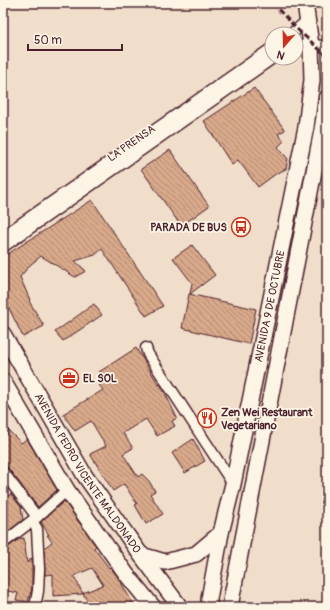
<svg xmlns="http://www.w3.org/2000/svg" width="330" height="610" font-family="Pangolin,sans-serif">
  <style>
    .building { fill: url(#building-back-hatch); stroke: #4a1f2b }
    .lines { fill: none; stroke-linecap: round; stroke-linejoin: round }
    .minor-casing { stroke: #4a1f2b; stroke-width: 13 }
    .primary-casing { stroke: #4a1f2b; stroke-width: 18 }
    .minor { stroke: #fcf5e5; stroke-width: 10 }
    .primary { stroke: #fcf5e5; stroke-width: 15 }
    .rail { stroke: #4a1f2b; stroke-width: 3; stroke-dasharray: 6 3; stroke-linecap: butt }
    .labels { text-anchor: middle; stroke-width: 3.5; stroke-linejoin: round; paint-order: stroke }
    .street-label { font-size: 11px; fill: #4a1f2b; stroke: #fcf5e5 }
    .poi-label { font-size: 11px; font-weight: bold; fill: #4a1f2b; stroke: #fcf5e5; text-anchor: start }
  </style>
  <defs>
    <pattern id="building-back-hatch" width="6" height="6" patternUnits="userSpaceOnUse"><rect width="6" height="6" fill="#d8a98a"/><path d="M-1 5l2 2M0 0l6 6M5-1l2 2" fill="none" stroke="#b18971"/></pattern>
  </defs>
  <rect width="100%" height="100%" fill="#f1deca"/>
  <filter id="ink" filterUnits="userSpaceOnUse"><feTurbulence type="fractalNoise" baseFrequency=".025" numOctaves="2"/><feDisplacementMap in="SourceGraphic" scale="8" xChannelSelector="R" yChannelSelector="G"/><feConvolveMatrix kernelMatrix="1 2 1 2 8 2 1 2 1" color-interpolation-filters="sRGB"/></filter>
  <g filter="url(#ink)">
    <!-- building -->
    <g class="building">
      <path d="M254,88L285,130L278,134L284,141L278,147L288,159L286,169L277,173L258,187L238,160L232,165L204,121Z"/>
      <path d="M170,150L209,206L181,226L141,169Z"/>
      <path d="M92,200L163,306L146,316L102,249L95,255L75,261L86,271L75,277L41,256L30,265L20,277L30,300L29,301L44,326L23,337L3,296V257Z"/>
      <path d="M192,245L215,275L190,294L192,283L173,258Z"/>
      <path d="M189,294L256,309L249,344L182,328Z"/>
      <path d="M94,304L102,315L63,341L55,332Z"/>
      <path d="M136,348L159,385L160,384L163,389L177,418L172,421L175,426L157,436L146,419L123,433L133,448L123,454L138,477L142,474L149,481L155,491L150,494L163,514L146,524L135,505L137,504L124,484L113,491L90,454L106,446L91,421L75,431L63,414L103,390L99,385L105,380L99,372Z"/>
      <path d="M3,425L21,443L27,439L57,490L38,507L8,468L3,464Z"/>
      <path d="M193,439L205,461L185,473L172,453Z"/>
      <path d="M11,494L21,507L23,520L3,535V499Z"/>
      <path d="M64,501L96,546L94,548L109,568L110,567L117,576L135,607H90L83,593L103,585L92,568L74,576L83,594L53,596V574L45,575L44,548L52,542L47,535H49L41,522Z"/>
      <path d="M24,538L27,563L32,558V588L28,602L16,600L18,593L3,590V549L7,548L19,539Z"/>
    </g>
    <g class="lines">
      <!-- minor casing -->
      <g class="minor-casing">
        <g id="minor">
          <path d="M291,34L307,21"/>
          <path d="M296,46L315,45L327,47"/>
          <path d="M3,236L272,48"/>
          <path d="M3,247L273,58"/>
          <path d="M146,348L148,354L233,484"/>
          <path d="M3,472L37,517"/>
          <path d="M32,521L37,529L39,569L38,591L35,607"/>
          <path d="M3,543L37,517L67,490"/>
        </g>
      </g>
      <!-- primary casing -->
      <g class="primary-casing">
        <g id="primary">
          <path id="s1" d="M3,334L85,476L141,555L180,607"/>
          <path d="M3,381L67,490L127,575L153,607"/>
          <path d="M141,555L165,562L196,554L221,533"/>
          <path id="s2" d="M209,607V599L221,533L233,484L306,127L312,80L311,45L305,3"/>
          <path d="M231,607V601L322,130L327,98"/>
        </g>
      </g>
      <!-- minor -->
      <use href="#minor" class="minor"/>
      <!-- primary -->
      <use href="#primary" class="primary"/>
      <!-- rail -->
      <path class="rail" d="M272,3L298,30L327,56"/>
    </g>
  </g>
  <!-- icons -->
  <defs>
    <g id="bus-ring" transform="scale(1)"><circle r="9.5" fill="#fcf5e5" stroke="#c8321e" stroke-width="1.5"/><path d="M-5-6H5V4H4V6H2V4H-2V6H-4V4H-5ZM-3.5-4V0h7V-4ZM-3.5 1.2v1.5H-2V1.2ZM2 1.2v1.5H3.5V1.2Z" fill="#c8321e"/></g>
    <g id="office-ring" transform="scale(1)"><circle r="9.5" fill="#fcf5e5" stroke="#c8321e" stroke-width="1.5"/><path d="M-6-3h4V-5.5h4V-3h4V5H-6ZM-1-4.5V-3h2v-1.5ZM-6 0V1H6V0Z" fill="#c8321e"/></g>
    <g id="restaurant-ring" transform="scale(1)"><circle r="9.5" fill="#fcf5e5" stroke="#c8321e" stroke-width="1.5"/><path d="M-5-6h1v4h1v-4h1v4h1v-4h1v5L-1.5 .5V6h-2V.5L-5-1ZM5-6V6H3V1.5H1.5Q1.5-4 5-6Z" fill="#c8321e"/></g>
  </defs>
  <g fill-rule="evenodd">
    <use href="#bus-ring" x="241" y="227"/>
    <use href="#office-ring" x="69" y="378"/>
    <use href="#restaurant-ring" x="207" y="418"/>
  </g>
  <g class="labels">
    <!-- street labels -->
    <g class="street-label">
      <text transform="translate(131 143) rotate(-35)" y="4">LA PRENSA</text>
      <text dy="4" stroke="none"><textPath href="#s2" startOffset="307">AVENIDA 9 DE OCTUBRE</textPath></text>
      <text dy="4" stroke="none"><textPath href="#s1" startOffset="163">AVENIDA PEDRO VICENTE MALDONADO</textPath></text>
    </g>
    <!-- poi labels -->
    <g class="poi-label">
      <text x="227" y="231" text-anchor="end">PARADA DE BUS</text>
      <text x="83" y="382">EL SOL</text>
      <text x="221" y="416">Zen Wei Restaurant<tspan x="221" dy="13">Vegetariano</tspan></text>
    </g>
  </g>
  <!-- margin -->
  <rect width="330" height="610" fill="none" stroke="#fcf5e5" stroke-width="16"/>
  <rect x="8" y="8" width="314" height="594" fill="none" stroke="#4a1f2b" stroke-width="1.5" filter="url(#ink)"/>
  <!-- north arrow -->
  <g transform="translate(284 46) rotate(200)"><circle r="19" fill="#fcf5e5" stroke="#b59f9b"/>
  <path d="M0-3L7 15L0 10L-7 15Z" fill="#c8321e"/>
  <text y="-6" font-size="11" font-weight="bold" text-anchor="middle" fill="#4a1f2b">N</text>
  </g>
  <!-- scale -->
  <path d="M28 44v6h94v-6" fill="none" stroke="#4a1f2b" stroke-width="2"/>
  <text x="34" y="44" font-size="12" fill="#4a1f2b" stroke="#fcf5e5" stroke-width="3" paint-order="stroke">50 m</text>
</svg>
